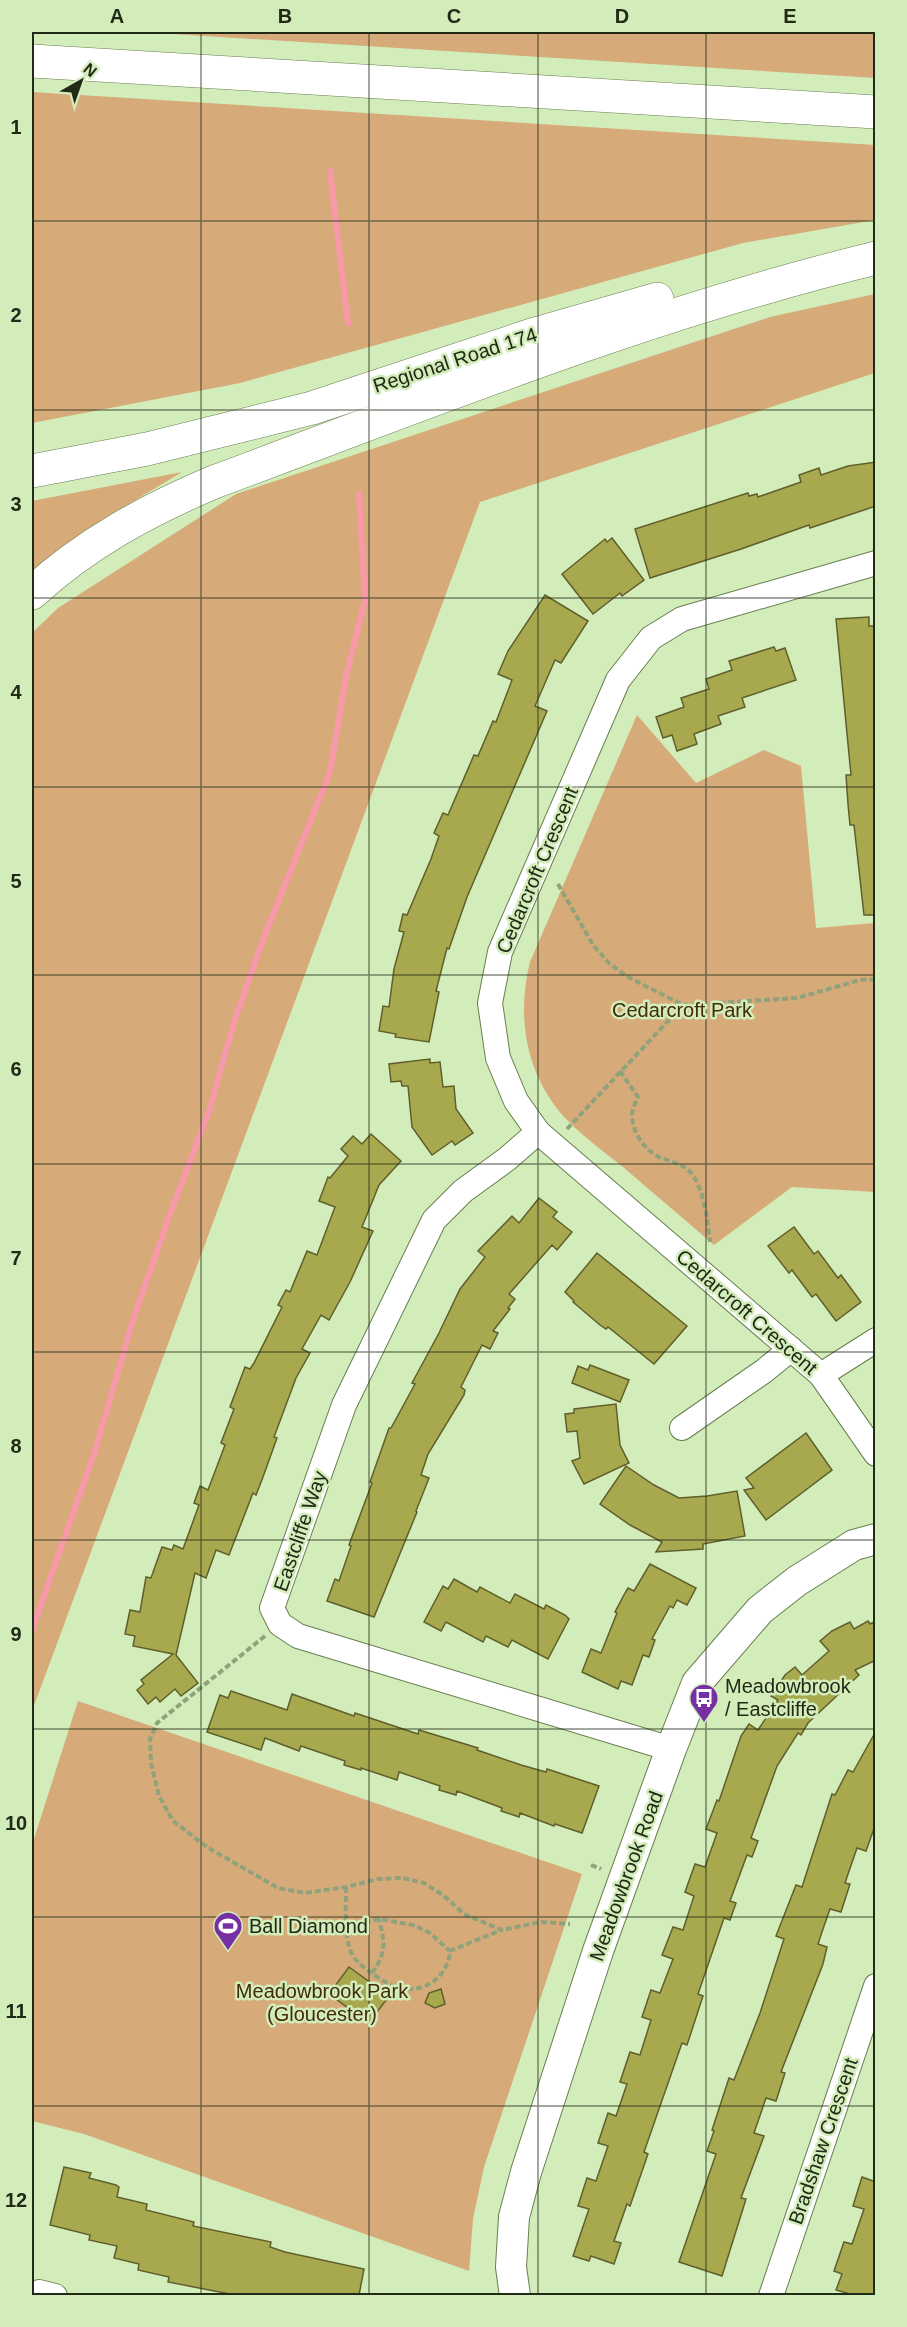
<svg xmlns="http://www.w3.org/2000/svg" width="907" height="2327" font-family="Helvetica,sans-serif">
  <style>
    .green { fill: #d6aa79 }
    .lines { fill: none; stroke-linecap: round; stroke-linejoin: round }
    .stream { stroke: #f799a8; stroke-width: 6 }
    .building { fill: #a8a94f; stroke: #5f5f2b; stroke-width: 1.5 }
    .minor-casing { stroke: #687e50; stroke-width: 26 }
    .tertiary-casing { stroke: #687e50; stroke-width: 32 }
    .motorway-casing { stroke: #687e50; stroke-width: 34 }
    .path { stroke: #8fa27c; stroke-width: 4; stroke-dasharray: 6 3; stroke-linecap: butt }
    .minor { stroke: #fff; stroke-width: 24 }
    .tertiary { stroke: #fff; stroke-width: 30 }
    .motorway { stroke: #fff; stroke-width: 33 }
    .grid { fill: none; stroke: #212a17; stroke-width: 1.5; stroke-opacity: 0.55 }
    .labels { text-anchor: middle; stroke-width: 5; stroke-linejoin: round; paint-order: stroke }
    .street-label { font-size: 20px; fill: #212a17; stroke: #d3edba }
    .park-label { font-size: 20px; fill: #432a0a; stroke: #d3edba }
    .poi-label { font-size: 20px; fill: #212a17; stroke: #d3edba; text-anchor: start }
    .neatline { fill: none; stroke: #212a17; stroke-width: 2 }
    .grid-label { font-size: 20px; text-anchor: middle; font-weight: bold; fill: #212a17 }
  </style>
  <rect width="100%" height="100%" fill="#d3edba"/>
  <!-- green -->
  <g class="green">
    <path d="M141,32H875V78L173,34Z"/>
    <path d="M32,92L875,145V220L743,243L240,383L32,423Z"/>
    <path d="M875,294V373L480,502L32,1711V633L58,608L236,494L770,317Z"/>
    <path d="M182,472L81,533L32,576V501Z"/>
    <path d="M637,715L696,783L764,750L801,766L816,928L875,923V1192L792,1187L714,1245C684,1219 653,1193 623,1167C604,1152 584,1137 567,1120C526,1077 516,1017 530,962Z"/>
    <path d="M78,1701L582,1874L484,2167L473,2219L469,2271L84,2134L32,2121V1845Z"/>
  </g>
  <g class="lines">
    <!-- stream -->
    <g class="stream">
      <path d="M330,171L348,324"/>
      <path d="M32,1630L95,1451L133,1320L169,1217L209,1111L235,1019L264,937L330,772L346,676L365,600L359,494"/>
    </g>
  </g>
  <!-- building -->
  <g class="building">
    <path d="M876,462V506L810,528L809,525L741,549L650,578L635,529L748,493L749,496L757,494L758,497L801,482L799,475L819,468L821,475L848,466Z"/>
    <path d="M612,538L644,580L622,596L620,593L593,614L562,574L605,539L607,542Z"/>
    <path d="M545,595L588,621L561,663L555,660L535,706L547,711L467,897L449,949L447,948L436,991L439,992L429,1042L395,1037L396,1034L379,1031L383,1006L389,1007L394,969L404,932L399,931L403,914L407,915L431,859L439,836L434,833L443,813L448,815L474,755L478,756L493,721L496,722L512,680L498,674L508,651Z"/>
    <path d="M869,617V626H876V915H864L854,825H850L848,804L846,775H851L836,619Z"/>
    <path d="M774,647L776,651L785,648L796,680L742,698L745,707L718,716L721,724L694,734L697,744L677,751L672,735L663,738L656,717L684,707L681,698L709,689L706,679L732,670L729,661Z"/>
    <path d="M430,1059V1063L440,1062L443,1087L454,1086L456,1109L473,1133L455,1145L452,1141L432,1155L412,1127L408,1086H402L401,1081L391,1082L389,1064Z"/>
    <path d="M371,1134L401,1161L379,1185L362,1227L373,1231L350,1282L329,1320L321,1315L302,1349L310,1353L296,1378L274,1437L277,1438L263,1477L256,1495L253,1493L229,1555L216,1550L206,1578L195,1573L176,1655L198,1683L181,1696L175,1689L160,1702L156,1697L148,1704L137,1690L144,1684L141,1680L173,1654L133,1646L135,1636L125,1634L130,1610L140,1612L146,1577L151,1578L162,1547L172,1550L174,1545L183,1549L199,1505L194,1503L200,1486L208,1490L225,1445L221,1443L234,1409L230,1407L245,1367L250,1369L254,1363L282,1307L278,1305L286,1290L290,1292L307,1251L317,1255L335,1207L319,1201L328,1177L330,1178L348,1156L341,1149L353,1136L362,1144Z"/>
    <path d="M539,1198L557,1212L553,1217L572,1232L557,1250L552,1245L509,1294L515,1299L508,1308L510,1309L493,1331L498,1333L490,1349L482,1345L461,1387L465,1390L464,1395L428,1454L421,1475L429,1478L416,1511L417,1512L374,1617L327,1601L335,1579L339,1581L351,1546L349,1545L372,1483L370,1482L389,1428H391L415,1384L412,1383L439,1333L460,1289L485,1257L478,1251L512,1216L519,1223Z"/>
    <path d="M794,1227L814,1254L818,1251L838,1278L841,1275L861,1302L836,1321L816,1294L812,1297L792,1270L789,1273L768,1246Z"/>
    <path d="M597,1253L687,1326L654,1364L608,1327L606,1329L600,1325L573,1302L574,1301L565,1292Z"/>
    <path d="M590,1365L629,1380L620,1402L572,1383L578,1366L588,1370Z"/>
    <path d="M616,1404L620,1445L629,1463L584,1484L572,1461L580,1458L577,1431L567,1432L565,1414L574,1413V1409Z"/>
    <path d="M806,1433L832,1470L766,1520L744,1490L754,1488L746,1478Z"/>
    <path d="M626,1466L654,1485L679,1498L707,1496L737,1491L745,1536L703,1544V1549L656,1552L662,1542L630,1525L600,1504Z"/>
    <path d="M650,1564L696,1588L687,1605L677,1600L673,1608L670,1606L652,1639L655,1640L649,1657L643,1655L632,1685L621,1681L618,1689L582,1672L591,1649L601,1653L617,1613L615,1612L625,1593L628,1588L634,1591Z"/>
    <path d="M454,1579L477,1592L480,1587L510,1603L515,1594L544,1609L546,1605L565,1615L569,1619L548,1659L512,1640L508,1647L486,1636L483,1642L446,1622L441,1631L424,1622L443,1586L448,1589Z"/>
    <path d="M868,1621L870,1624L876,1621V1660L855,1670L859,1675L808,1723L801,1735L798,1733L777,1766L751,1838L758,1841L752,1857L747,1855L730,1901L736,1903L730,1920L724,1918L698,1994L703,1996L687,2045L682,2043L644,2152L648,2154L630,2206L627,2204L614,2241L621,2243L614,2264L591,2256L589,2261L573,2256L589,2209L578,2206L587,2178L596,2181L608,2146L598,2143L608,2113L616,2116L627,2084L620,2082L630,2052L640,2055L651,2020L642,2017L651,1990L660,1993L673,1959L662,1955L673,1927L683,1930L694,1896L685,1892L695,1864L705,1867L717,1833L706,1829L717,1800L719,1801L741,1736L749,1724L758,1730L778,1700L771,1696L785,1675L795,1667L802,1675L829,1651L820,1641L832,1631L850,1622L854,1629Z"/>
    <path d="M231,1691L287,1710L292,1694L354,1716L355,1713L418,1734L419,1730L478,1748L477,1750L521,1765L546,1772L547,1769L599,1786L582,1833L555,1824L554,1826L520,1813L519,1817L501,1811L502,1808L457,1791L456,1795L439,1790L440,1786L399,1772L397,1780L361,1768V1770L344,1765L345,1761L301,1746L299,1751L265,1738L261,1750L207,1732L220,1695L228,1698Z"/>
    <path d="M876,1731V1823L866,1851L857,1848L845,1883L850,1884L841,1912L830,1909L824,1926L818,1944L827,1947L823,1964L781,2072L785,2073L776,2101L766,2098L754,2133L764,2136L741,2198L746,2199L722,2276L679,2262L716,2154L707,2151L714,2131L712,2130L729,2078L734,2080L760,2013L784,1939L776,1936L796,1885L802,1887L832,1794L835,1795L848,1770L853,1772Z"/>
    <path d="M349,1967L389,1996L369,2023L329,1994Z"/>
    <path d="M441,1989L445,2004L435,2008L425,2003L429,1993Z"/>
    <path d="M64,2167L91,2173L89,2178L116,2185L119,2187L117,2197L147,2204L146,2210L194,2222L193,2226L271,2242L270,2247L285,2252L364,2269L359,2295H235L168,2282L169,2277L138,2270L139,2264L114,2258L117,2246L89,2240L90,2235L50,2225Z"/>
    <path d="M862,2177L876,2182V2295H854L836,2290L842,2274L834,2271L844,2242L852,2244L864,2209L853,2206Z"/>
  </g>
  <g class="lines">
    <!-- minor casing -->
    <g class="minor-casing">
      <g id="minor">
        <path d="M876,563L682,619L651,638L618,680L500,952L490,1003L498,1058L516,1101L538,1132L821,1375L876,1454"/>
        <path d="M538,1132L507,1159L463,1191L434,1220L344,1405L272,1608L280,1624L298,1636L671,1749"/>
        <path d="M821,1375L876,1340"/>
        <path d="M682,1428L764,1371L791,1349"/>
        <path d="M39,2292L55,2296"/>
        <path d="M771,2296L876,1986"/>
      </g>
    </g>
    <!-- tertiary casing -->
    <g class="tertiary-casing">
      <path id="tertiary" d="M515,2296L511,2267L514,2217L526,2172L598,1951L671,1749L697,1683L760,1610L797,1581L854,1545L876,1539"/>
    </g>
    <!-- motorway casing -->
    <g class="motorway-casing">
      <g id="motorway">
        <path d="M32,61L876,112"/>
        <path d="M32,471L147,449L312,408L535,334L657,299"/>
        <path d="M32,593C85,544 148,510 214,482C432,401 649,313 876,258"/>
      </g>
    </g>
    <!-- path -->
    <g class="path">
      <path d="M558,884L593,945L609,963L626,976L683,1005L797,998L860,980L876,979"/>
      <path d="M620,1071L638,1097C636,1102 632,1109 632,1115C632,1131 643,1148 657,1156C668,1162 681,1162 690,1172C704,1186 708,1223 710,1242"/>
      <path d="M567,1129L683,1005"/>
      <path d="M265,1636L157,1723L150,1739L151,1763L159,1796L173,1821L207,1847L278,1888L305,1893L346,1887L378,1879L403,1878L424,1883L443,1895L464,1914L502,1930L541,1922L570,1924"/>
      <path d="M591,1865L601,1869"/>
      <path d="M346,1887C346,1905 344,1936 351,1952C354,1960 362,1966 370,1972C380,1979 394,1989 407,1989C430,1990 448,1974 450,1951L501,1930"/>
      <path d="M347,1926L379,1919L413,1925L430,1933L450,1951"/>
      <path d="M372,1973C387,1951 385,1944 379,1919"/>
    </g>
    <!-- minor -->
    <use href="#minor" class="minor"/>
    <!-- tertiary -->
    <use href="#tertiary" class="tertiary"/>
    <!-- motorway -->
    <use href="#motorway" class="motorway"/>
  </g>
  <!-- grid -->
  <path class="grid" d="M201,32V2296M369,32V2296M538,32V2296M706,32V2296M32,221H876M32,410H876M32,598H876M32,787H876M32,975H876M32,1164H876M32,1352H876M32,1540H876M32,1729H876M32,1917H876M32,2106H876"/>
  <!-- icons -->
  <defs>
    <g id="bus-pin" transform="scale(1.5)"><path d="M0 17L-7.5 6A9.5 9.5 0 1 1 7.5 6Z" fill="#7730a3" stroke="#d3edba"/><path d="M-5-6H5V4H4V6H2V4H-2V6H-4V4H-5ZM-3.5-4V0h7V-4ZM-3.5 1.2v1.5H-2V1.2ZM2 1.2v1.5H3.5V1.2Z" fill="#fff"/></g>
    <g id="stadium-pin" transform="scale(1.5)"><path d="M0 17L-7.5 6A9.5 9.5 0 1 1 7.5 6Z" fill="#7730a3" stroke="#d3edba"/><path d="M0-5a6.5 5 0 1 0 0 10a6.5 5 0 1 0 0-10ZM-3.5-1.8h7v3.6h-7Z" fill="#fff"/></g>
  </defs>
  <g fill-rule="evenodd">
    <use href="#bus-pin" x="704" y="1698"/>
    <use href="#stadium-pin" x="228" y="1926"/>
  </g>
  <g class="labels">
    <!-- street labels -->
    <g class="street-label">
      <text transform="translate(455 360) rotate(-18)" y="7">Regional Road 174</text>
      <text transform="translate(537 870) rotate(-67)" y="7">Cedarcroft Crescent</text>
      <text transform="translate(747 1312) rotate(41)" y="7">Cedarcroft Crescent</text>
      <text transform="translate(300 1531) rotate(-71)" y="7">Eastcliffe Way</text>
      <text transform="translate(626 1876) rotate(-70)" y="7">Meadowbrook Road</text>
      <text transform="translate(823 2141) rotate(-71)" y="7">Bradshaw Crescent</text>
    </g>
    <!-- park labels -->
    <g class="park-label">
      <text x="682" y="1017">Cedarcroft Park</text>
      <text x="322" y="1998">Meadowbrook Park<tspan x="322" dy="23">(Gloucester)</tspan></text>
    </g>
    <!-- poi labels -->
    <g class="poi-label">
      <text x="725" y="1693">Meadowbrook<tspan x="725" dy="23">/ Eastcliffe</tspan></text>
      <text x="249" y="1933">Ball Diamond</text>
    </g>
  </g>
  <!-- border -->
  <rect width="907" height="2327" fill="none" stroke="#d3edba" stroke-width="66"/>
  <!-- north arrow -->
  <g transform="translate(81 81) rotate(40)" stroke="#d3edba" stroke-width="4.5" paint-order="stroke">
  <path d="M0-4.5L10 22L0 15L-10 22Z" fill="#212a17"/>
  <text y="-9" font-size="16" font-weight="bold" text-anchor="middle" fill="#212a17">N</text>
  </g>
  <rect x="33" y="33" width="841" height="2261" class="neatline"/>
  <g class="grid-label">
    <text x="117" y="23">A</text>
    <text x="285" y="23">B</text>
    <text x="454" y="23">C</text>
    <text x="622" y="23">D</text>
    <text x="790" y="23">E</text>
    <text x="16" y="134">1</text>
    <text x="16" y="322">2</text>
    <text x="16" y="511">3</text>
    <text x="16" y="699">4</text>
    <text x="16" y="888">5</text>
    <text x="16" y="1076">6</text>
    <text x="16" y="1265">7</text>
    <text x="16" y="1453">8</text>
    <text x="16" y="1641">9</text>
    <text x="16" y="1830">10</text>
    <text x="16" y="2018">11</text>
    <text x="16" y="2207">12</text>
  </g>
</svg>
